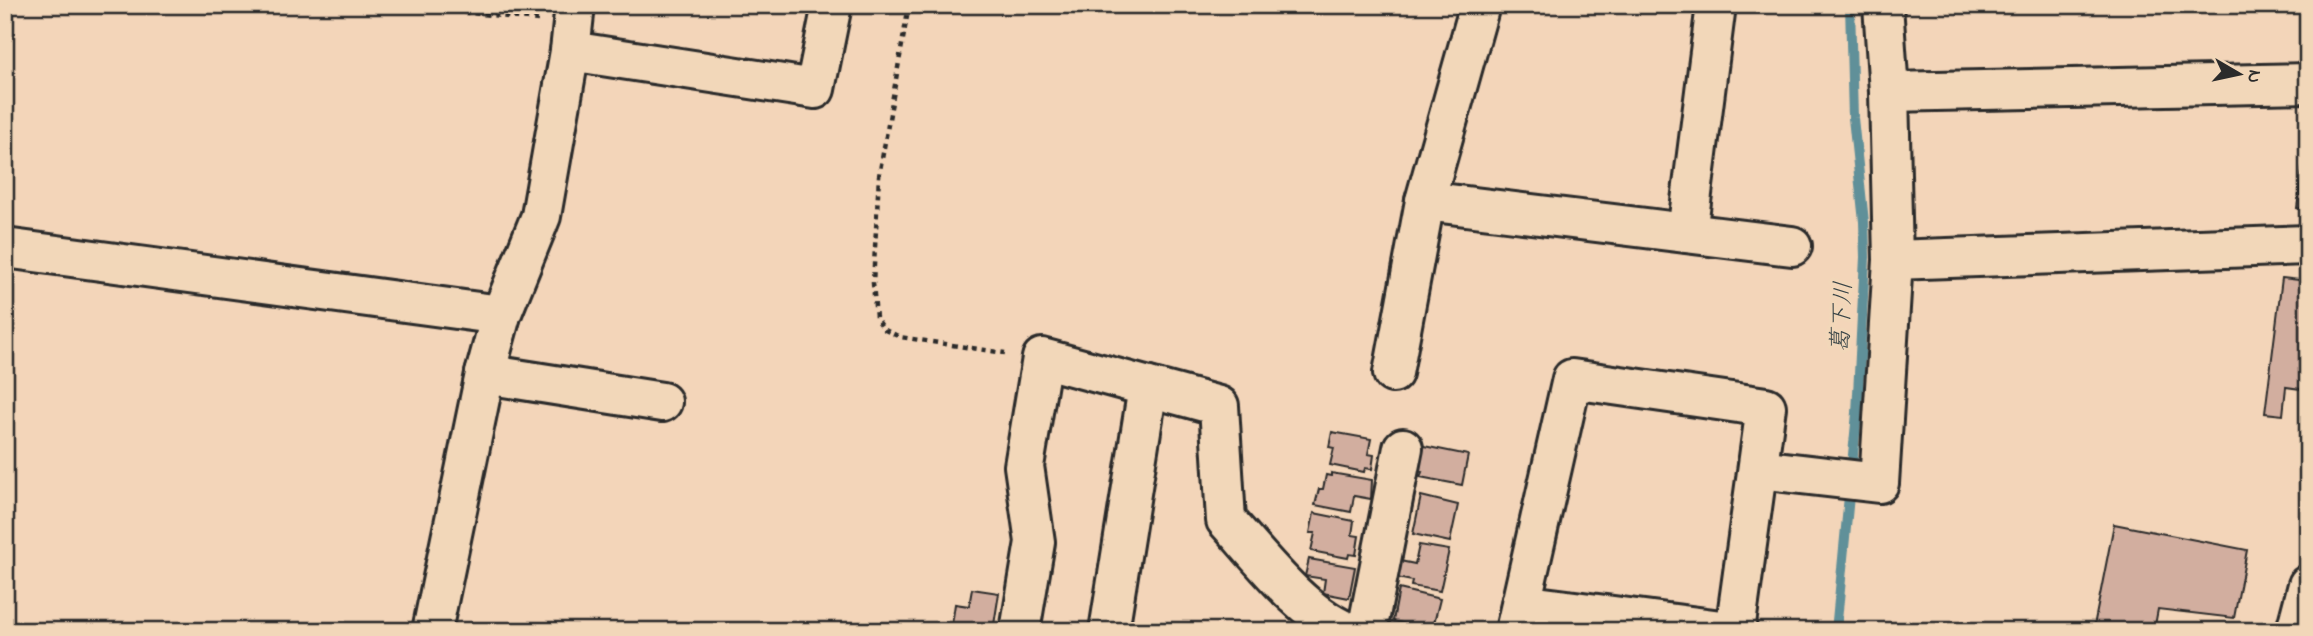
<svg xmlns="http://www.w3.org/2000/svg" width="2313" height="636" font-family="'Indie Flower','Klee One',sans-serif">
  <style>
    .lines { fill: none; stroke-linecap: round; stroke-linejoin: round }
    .stream { stroke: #619099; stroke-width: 10 }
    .building { fill: #d2ae9f; stroke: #2b2b2b; stroke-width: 2 }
    .minor-casing { stroke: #2b2b2b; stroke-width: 44 }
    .path { stroke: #2b2b2b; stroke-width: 4.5; stroke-dasharray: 5 5; stroke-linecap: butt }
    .minor { stroke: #f2d7b9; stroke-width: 38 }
    .labels { text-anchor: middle; stroke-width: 7; stroke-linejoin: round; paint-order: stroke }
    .water-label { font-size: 24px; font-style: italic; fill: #384447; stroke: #f2d7b9 }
  </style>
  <rect width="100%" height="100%" fill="#f3d5b9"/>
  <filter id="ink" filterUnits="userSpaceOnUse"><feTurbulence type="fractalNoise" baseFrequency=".0143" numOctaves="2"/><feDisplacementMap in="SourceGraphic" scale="14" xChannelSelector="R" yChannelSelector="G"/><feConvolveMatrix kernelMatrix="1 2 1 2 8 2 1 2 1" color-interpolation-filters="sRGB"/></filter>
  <g filter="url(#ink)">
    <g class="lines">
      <!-- stream -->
      <path class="stream" d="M1836,631L1857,413L1865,257L1864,222L1853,118L1850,5"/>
    </g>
    <!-- building -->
    <g class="building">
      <path d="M2307,136L2308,137V209L2297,208Z"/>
      <path d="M2282,278L2308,281V390L2286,387L2283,415L2265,413Z"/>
      <path d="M1332,432L1371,439L1368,454L1374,455L1372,469L1365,468L1364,472L1330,465L1334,448L1329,447Z"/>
      <path d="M1419,445L1468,455L1462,485L1420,477L1422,472L1414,471Z"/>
      <path d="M1331,473L1372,480L1371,499L1354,496L1351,512L1315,505L1319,489H1323L1326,475L1331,476Z"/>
      <path d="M1421,496L1458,505L1450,542L1413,534Z"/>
      <path d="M1314,513L1354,521L1352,535L1359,536L1356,555L1349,554L1348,558L1311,551L1315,533H1310Z"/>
      <path d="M2114,524L2247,550L2234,618L2158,609L2154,631H2093Z"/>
      <path d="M1419,545L1449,550L1440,591L1411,586L1412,581L1397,578L1400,561L1415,564Z"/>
      <path d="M1309,559L1355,567L1349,598L1323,593L1325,579L1305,576Z"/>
      <path d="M972,589L999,593L993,631H951L955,604L969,606Z"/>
      <path d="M1399,589L1440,599L1432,631H1411L1412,625L1393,621Z"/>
    </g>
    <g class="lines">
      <!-- minor casing -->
      <g class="minor-casing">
        <g id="minor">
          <path d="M570,51L815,89L832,5"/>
          <path d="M1889,92L2308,83"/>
          <path d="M1425,201L1792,246"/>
          <path d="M1687,233L1716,5"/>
          <path d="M5,248L501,315"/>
          <path d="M1893,260L2308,245"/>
          <path d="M1393,373L1425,201L1480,5"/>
          <path d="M485,374L662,402"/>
          <path d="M1758,469L1879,483L1893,260L1889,92L1883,5"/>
          <path d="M1521,604L1729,631"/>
          <path d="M432,631L485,374L501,315L541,216L570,51L575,5"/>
          <path d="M1020,631L1035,542L1024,466L1042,358L1219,406L1226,520C1259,556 1301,612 1346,631"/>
          <path d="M1109,631L1148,387"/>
          <path d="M1367,631L1403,448"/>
          <path d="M1515,631L1572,379L1766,407L1735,631"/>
          <path d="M2296,631L2308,585"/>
        </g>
      </g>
      <!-- path -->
      <g class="path">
        <path d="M394,5L538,20"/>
        <path d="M909,5L879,176L873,283L876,318L885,330L900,337L1005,353"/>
      </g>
      <!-- minor -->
      <use href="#minor" class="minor"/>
    </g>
  </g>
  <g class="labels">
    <!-- water labels -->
    <g class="water-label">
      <text transform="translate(1841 317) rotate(-87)" y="8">葛下川</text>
    </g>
  </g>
  <!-- margin -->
  <rect width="2313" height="636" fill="none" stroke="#f2d7b9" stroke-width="28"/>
  <rect x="14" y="14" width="2285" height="608" fill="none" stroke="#2b2b2b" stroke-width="2.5" filter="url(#ink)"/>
  <!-- north arrow -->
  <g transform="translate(2239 74) rotate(99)" stroke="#f2d7b9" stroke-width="5" paint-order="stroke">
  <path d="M0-5L12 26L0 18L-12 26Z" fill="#2b2b2b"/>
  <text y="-10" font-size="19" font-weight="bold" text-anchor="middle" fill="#2b2b2b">N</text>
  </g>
</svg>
